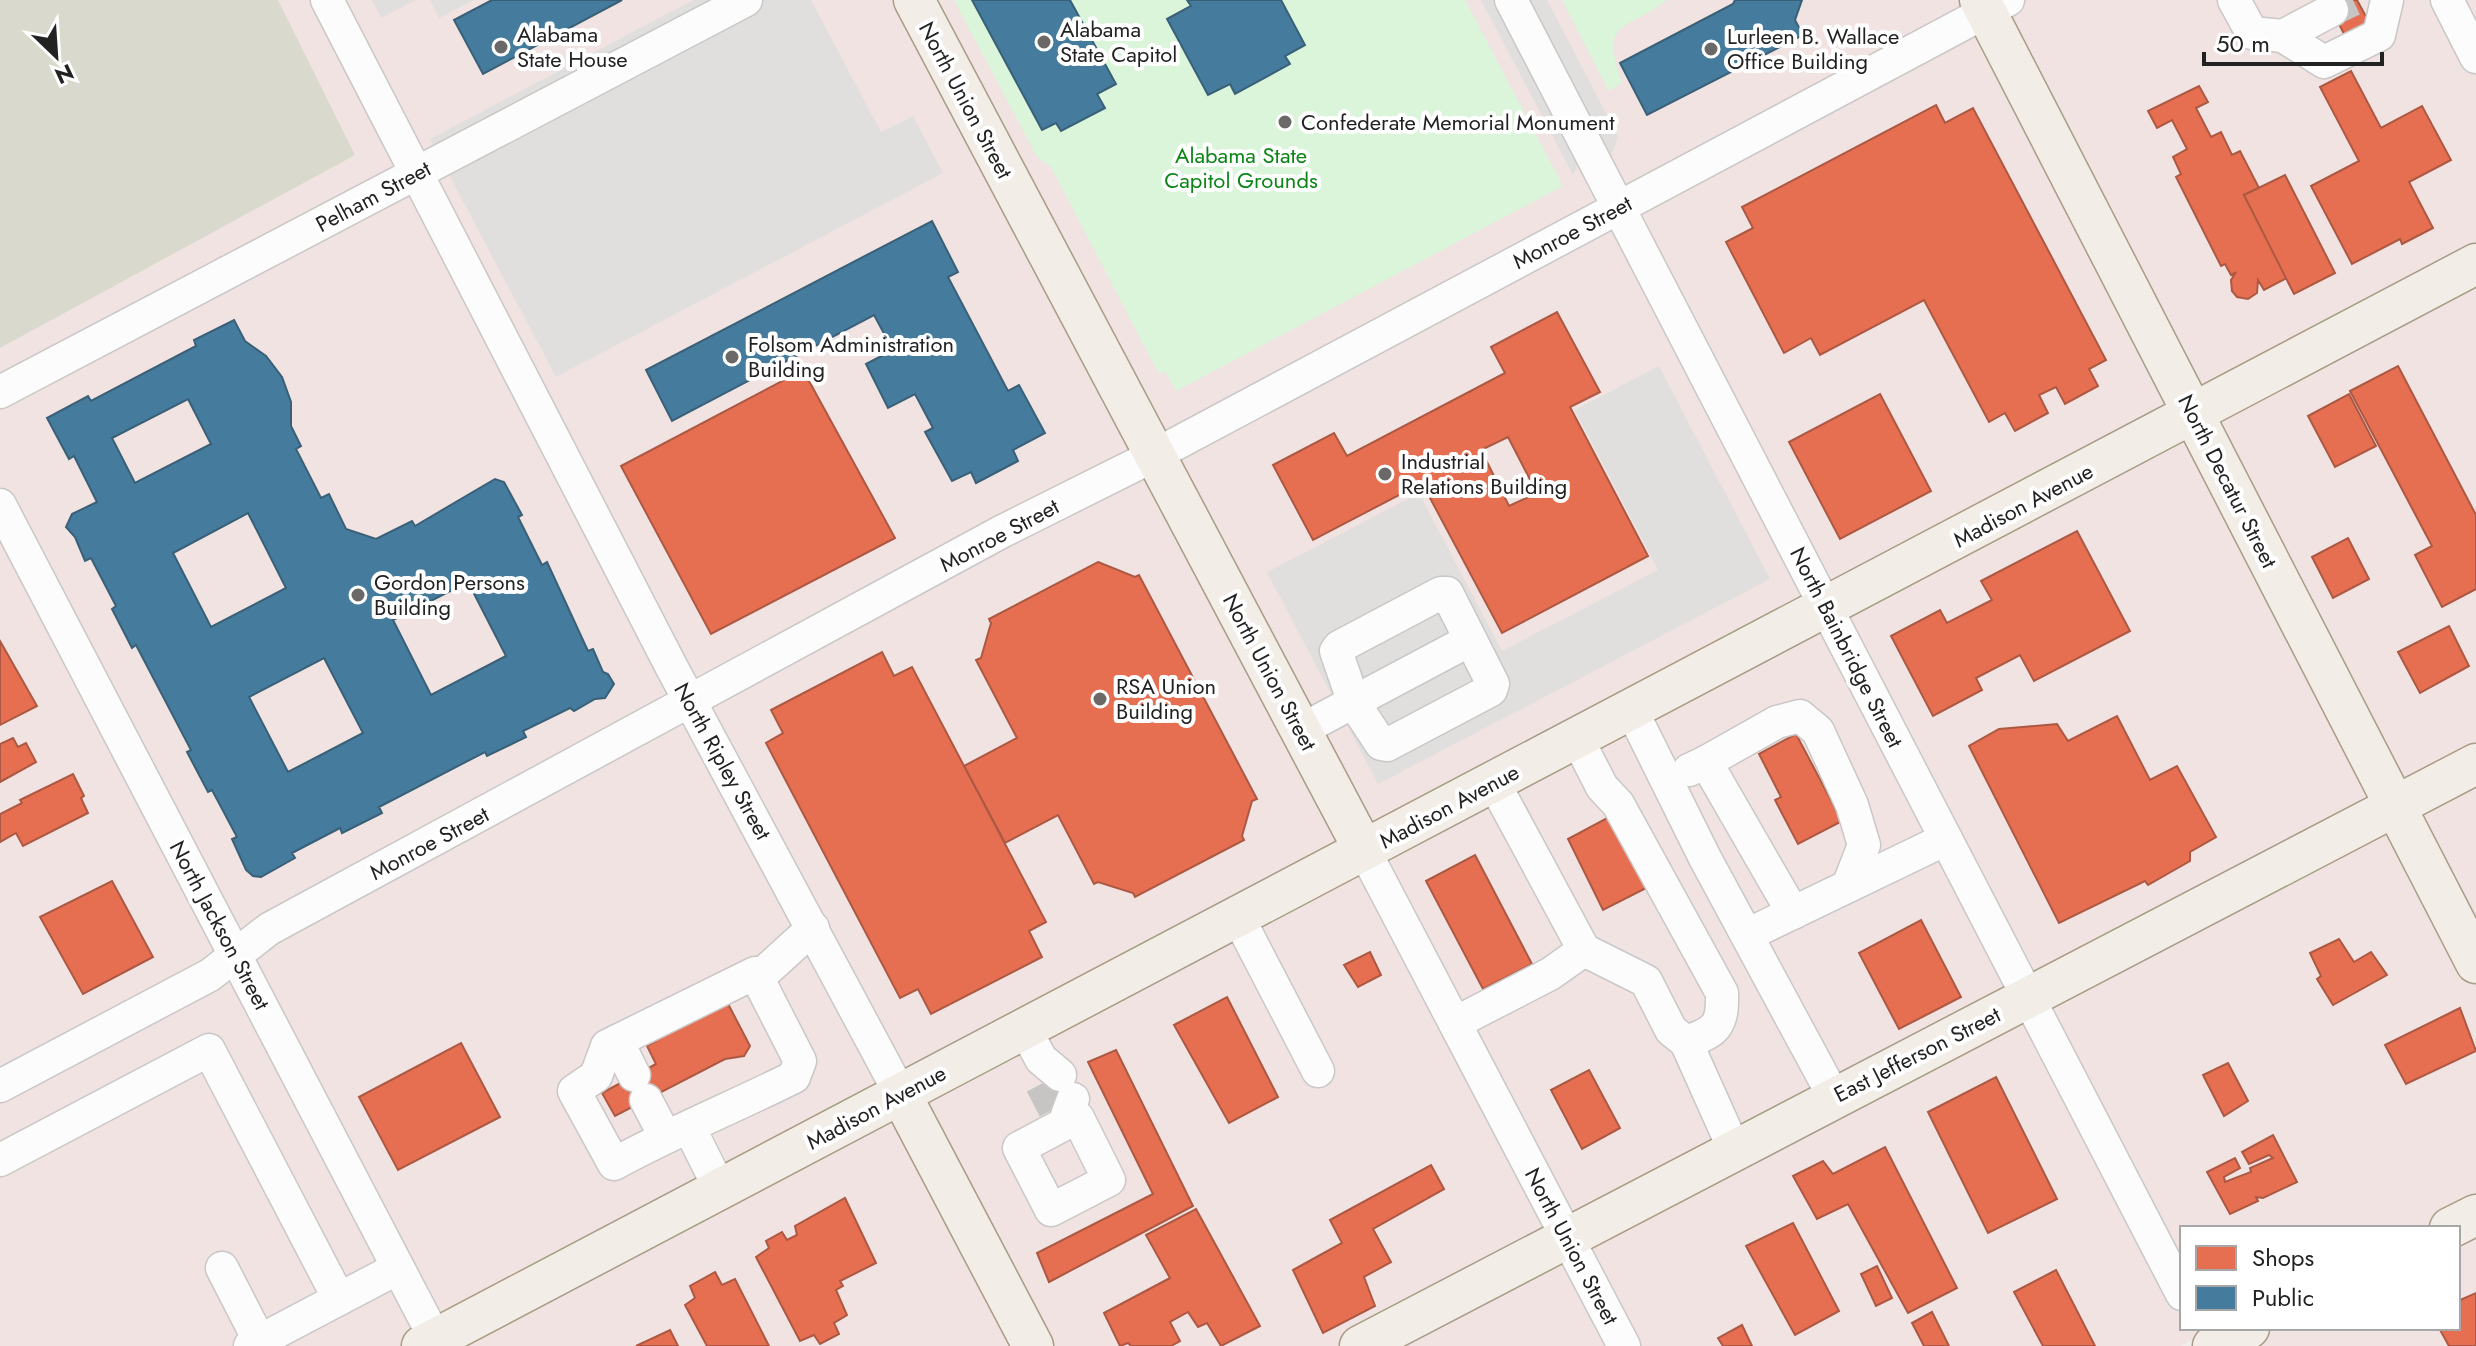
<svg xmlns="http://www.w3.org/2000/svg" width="2476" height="1346" font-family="Jost,sans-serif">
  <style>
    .commercial { fill: #f1e3e1 }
    .construction { fill: #d9d9cd }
    .park { fill: #daf5da }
    .parking { fill: #e0dfde }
    .shops { fill: #e76f51; stroke: #ac5843; stroke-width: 2; fill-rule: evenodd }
    .public { fill: #457b9d; stroke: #3a6078; stroke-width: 2; fill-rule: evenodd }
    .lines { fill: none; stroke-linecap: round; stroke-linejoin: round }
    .minor-tunnel { stroke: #c7c5c3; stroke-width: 32; stroke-dasharray: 32 16; stroke-linecap: butt }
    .minor-casing { stroke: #c9c8c7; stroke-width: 35 }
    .major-casing { stroke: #a79c86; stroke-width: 43 }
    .minor { stroke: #fdfcfc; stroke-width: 32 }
    .major { stroke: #f3ede7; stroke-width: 40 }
    .poi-dot { fill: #6a6968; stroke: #fff; stroke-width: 3 }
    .labels { text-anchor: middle; stroke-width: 8; stroke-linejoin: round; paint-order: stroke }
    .poi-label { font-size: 22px; fill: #222; stroke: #fff; text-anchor: start }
    .street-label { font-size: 22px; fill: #222; stroke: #fff }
    .park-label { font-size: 22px; fill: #0c8416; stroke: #fff }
  </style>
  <rect width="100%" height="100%" fill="#f0eeeb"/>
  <!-- commercial -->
  <path class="commercial" d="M0,0H2476V1346H2228L2219,1328H2458V1228H2182V1328H2217L2181,1346H0Z"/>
  <!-- construction -->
  <path class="construction" d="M0,0H278L355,155L0,348Z"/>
  <!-- park -->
  <g class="park">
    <path d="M954,0H1465L1563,186L1176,391L1165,371L1159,374L1051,167L1037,157Z"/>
    <path d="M1562,0H1667C1623,33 1600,19 1622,83L1609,91Z"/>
  </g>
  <!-- parking -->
  <g class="parking">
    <path d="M372,0H416L381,18Z"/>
    <path d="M430,0H474L439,18Z"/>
    <path d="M693,0H811L881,132L913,116L943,173L556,377L430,139Z"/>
    <path d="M1481,0H1547L1618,136L1611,157L1587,169L1578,162L1573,175Z"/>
    <path d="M1659,366L1770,579L1378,784L1267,572L1419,493L1502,651L1658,570L1575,410Z"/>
  </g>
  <!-- shops -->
  <g class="shops">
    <path d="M2327,0H2357L2370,24L2345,36Z"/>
    <path d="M2351,71L2381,128L2422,106L2451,160L2409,182L2433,228L2402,244L2400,239L2352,264L2311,186L2359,161L2320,87Z"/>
    <path d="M2199,86L2208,102L2196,108L2211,137L2221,132L2232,155L2240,151L2259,188L2244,195L2287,278L2264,290L2258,280L2257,293L2248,299L2237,297L2232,291L2231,280L2236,272L2231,275L2225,264L2221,266L2176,177L2181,174L2173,157L2187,149L2172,120L2157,128L2148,111Z"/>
    <path d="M1936,105L1945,123L1973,108L2106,360L2089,369L2098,386L2065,404L2056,387L2039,395L2048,413L2015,431L2005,413L1989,422L1924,300L1820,355L1811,338L1784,353L1726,242L1753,228L1742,207Z"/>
    <path d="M2285,175L2335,273L2294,294L2244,195Z"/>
    <path d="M1557,312L1600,392L1570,407L1648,556L1502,633L1422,483L1313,540L1273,465L1334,433L1347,456L1505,373L1491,347ZM1508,437L1537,493L1509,506L1481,450Z"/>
    <path d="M2398,366L2476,515V589L2442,607L2415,555L2432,546L2350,391Z"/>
    <path d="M803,370L895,538L711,634L621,466Z"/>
    <path d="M1880,394L1931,491L1840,539L1789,442Z"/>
    <path d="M2349,394L2376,446L2335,467L2308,416Z"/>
    <path d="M2077,531L2130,631L2034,681L2020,655L1976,678L1982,690L1933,716L1891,636L1940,610L1947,623L1992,600L1981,581Z"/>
    <path d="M2348,538L2369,579L2333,598L2312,557Z"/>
    <path d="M1098,562L1135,577L1139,575L1257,799L1252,801L1242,836L1244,840L1135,897L1133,893L1098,882L1094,884L1058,815L1005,843L964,766L1017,738L976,660L981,658L991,623L989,619Z"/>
    <path d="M2449,626L2469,666L2420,693L2398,652Z"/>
    <path d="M0,641L37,706L0,725Z"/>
    <path d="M882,652L894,676L912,667L1046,922L1029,931L1042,957L931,1014L918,989L900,998L766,743L783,733L771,710Z"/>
    <path d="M2117,716L2150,780L2177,766L2216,837L2190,852V861L2148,885L2145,881L2059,923L1969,746L1999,729L2057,724L2068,741Z"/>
    <path d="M1796,734L1842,821L1798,844L1775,800L1781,797L1759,754Z"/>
    <path d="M13,738L18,747L26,743L36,762L0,782V744Z"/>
    <path d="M73,774L84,796L81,798L88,813L23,846L16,833L0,842V814L22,803L20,800Z"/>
    <path d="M1609,817L1648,887L1603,910L1568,839Z"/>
    <path d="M1475,855L1532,964L1483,989L1426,881Z"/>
    <path d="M112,881L153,957L83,994L40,917Z"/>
    <path d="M1921,920L1961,997L1899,1029L1859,953Z"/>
    <path d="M2339,939L2354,962L2371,952L2387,975L2333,1005L2317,979L2321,976L2310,953Z"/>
    <path d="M1370,952L1381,975L1358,987L1344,965Z"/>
    <path d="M1227,997L1278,1097L1229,1123L1174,1025Z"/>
    <path d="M725,998L750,1046L744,1056L725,1059L615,1116L602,1093L656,1064L647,1046L656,1041L654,1036Z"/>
    <path d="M2460,1008L2476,1051L2406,1084L2385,1045Z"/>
    <path d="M461,1043L500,1117L398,1170L359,1097Z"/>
    <path d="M1116,1050L1193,1206L1049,1282L1037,1253L1153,1194L1088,1062Z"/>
    <path d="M2228,1063L2248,1101L2224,1116L2203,1075Z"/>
    <path d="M1589,1070L1620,1128L1582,1149L1551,1090Z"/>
    <path d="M1996,1077L2057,1199L1988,1233L1928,1112Z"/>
    <path d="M2273,1135L2297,1182L2263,1198L2256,1197L2258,1201L2230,1214L2207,1172L2235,1158L2240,1168L2224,1177L2225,1182L2251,1172L2250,1168L2273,1158L2269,1155L2249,1164L2242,1152Z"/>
    <path d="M1885,1147L1957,1288L1908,1313L1848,1204L1817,1219L1793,1176L1823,1161L1833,1174Z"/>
    <path d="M1431,1165L1444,1189L1373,1229L1391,1262L1364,1277L1375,1306L1323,1333L1293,1270L1342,1243L1330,1220Z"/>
    <path d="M845,1198L876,1263L840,1281L843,1286L836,1290L847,1315L834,1323L839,1334L820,1344L814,1335L800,1341L756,1257L769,1248L766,1241L782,1232L787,1240L797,1235L795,1226Z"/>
    <path d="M1196,1209L1260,1326L1221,1346L1207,1323L1198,1327L1188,1312L1170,1322L1180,1341L1171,1346H1131L1128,1343L1120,1346L1104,1313L1170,1278L1146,1235Z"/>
    <path d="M1793,1223L1839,1311L1795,1335L1746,1246Z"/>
    <path d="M1877,1266L1892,1298L1876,1306L1861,1274Z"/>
    <path d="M2056,1270L2095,1346H2043L2014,1292Z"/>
    <path d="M715,1272L722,1285L735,1279L769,1346H707L685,1305L695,1298L690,1286Z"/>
    <path d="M2476,1293V1346H2449L2439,1328H2458V1301Z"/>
    <path d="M1932,1312L1949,1346H1924L1912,1323Z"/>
    <path d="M1742,1325L1752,1346H1723L1718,1338Z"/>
    <path d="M670,1330L678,1346H636Z"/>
  </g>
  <!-- public -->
  <g class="public">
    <path d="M492,0H622L483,74L454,20Z"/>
    <path d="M972,0H1070L1116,84L1097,94L1105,108L1061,131L1056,123L1042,130Z"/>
    <path d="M1187,0H1281L1305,45L1285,56L1290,64L1235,94L1230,84L1208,95L1167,19L1191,6Z"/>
    <path d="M1735,0H1802L1795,20L1803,35L1647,115L1620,63L1733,4Z"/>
    <path d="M932,221L958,272L948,277L1008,391L1019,385L1045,433L1013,450L1018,461L976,483L971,472L952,481L925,432L933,428L915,394L888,408L866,364L893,350L874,315L672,421L646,370Z"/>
    <path d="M234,320L245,341L266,356L282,377L291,402V426L301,446L296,449L321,498L329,494L346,529L376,539L412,521L415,526L495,479L504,482L522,515L518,517L542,565L547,562L588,651L593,649L603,672L608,674L614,684L605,698L595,699L574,711L570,708L523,731L526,737L487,756L485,752L379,807L382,813L342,833L340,828L292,853L295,858L261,877L253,876L246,870L232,839L237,837L212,790L208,792L187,752L191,750L136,645L132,648L112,609L116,606L91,558L85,561L75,537L66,527L72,514L97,502L74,456L69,459L47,418L88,396L91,401L196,346L194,340ZM188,399L211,444L135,483L112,438ZM248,513L286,588L211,627L173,553ZM468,582L506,656L431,695L393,620ZM324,658L363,733L288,772L249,697Z"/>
  </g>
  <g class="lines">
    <!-- minor-tunnel -->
    <g class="minor-tunnel">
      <path d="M2332,10L2353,0"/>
      <path d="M1041,1084L1054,1109"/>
    </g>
    <!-- minor casing -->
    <g class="minor-casing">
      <g id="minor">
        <path d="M327,0L671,666L901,1095"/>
        <path d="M1511,0L2182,1294"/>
        <path d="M2234,0L2252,33L2283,36L2332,10"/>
        <path d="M2447,0L2476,57"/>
        <path d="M2283,36L2324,62L2379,35L2387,0"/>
        <path d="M0,392L746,0"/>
        <path d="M0,505L439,1346"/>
        <path d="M1441,593H1447L1493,684L1491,690L1387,745L1381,744L1354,703L1336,651L1339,647Z"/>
        <path d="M1631,709L1705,858L1834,1097"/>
        <path d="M1301,730L1470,640"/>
        <path d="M1706,762L1777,722L1800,716L1818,731L1852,805L1864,845L1848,886"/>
        <path d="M1689,770L1706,762L1793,913"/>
        <path d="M1494,783L1584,950L1646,981L1671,1030L1686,1042C1716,1032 1723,1026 1722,993L1618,804L1602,787L1577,738"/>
        <path d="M1364,850L1624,1346"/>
        <path d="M1238,917L1318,1071"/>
        <path d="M1747,935L1946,839"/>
        <path d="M755,973L800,1061L794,1077C734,1107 672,1132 614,1164L574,1091L596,1076L607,1046Z"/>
        <path d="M758,978L813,928"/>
        <path d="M1455,1023L1550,974L1584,950"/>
        <path d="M1025,1029L1041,1059L1060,1075"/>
        <path d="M617,1041L634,1075"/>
        <path d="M1686,1042L1734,1149"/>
        <path d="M0,1086L210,975L269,929L1001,532L1153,456L2008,0"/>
        <path d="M646,1100L665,1136"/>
        <path d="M1070,1121L1078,1118L1109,1180L1051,1210L1019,1148L1070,1121L1067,1115L1073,1099"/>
        <path d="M690,1129L720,1189"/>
        <path d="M0,1160L209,1050L339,1299L250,1346"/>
        <path d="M222,1268L262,1346"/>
        <path d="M339,1299L398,1268"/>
      </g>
    </g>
    <!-- major casing -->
    <g class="major-casing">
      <g id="major">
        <path d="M914,0L1364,850"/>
        <path d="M1980,0L2476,963"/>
        <path d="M901,1095L1033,1346"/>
        <path d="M2450,1228L2476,1215"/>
        <path d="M422,1346L2476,264"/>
        <path d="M1360,1346L2476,764"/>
        <path d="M2213,1346L2249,1328"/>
      </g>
    </g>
    <!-- minor -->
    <use href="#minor" class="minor"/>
    <!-- major -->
    <use href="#major" class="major"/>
  </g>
  <!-- markers -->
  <g class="poi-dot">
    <circle cx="1044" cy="42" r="8"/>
    <circle cx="501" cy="47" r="8"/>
    <circle cx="1711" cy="49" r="8"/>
    <circle cx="1285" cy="122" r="8"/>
    <circle cx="732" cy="357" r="8"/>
    <circle cx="1385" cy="474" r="8"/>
    <circle cx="358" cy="595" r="8"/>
    <circle cx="1100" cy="699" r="8"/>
  </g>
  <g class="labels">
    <!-- poi labels -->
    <g class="poi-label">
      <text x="1060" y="37">Alabama<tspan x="1060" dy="25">State Capitol</tspan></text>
      <text x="517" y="42">Alabama<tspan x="517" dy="25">State House</tspan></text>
      <text x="1727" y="44">Lurleen B. Wallace<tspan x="1727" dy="25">Office Building</tspan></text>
      <text x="1301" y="130">Confederate Memorial Monument</text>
      <text x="748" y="352">Folsom Administration<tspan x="748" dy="25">Building</tspan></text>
      <text x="1401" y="469">Industrial<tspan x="1401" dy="25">Relations Building</tspan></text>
      <text x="374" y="590">Gordon Persons<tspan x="374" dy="25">Building</tspan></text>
      <text x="1116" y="694">RSA Union<tspan x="1116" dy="25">Building</tspan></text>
    </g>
    <!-- street labels -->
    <g class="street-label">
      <text transform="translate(966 100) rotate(62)" y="8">North Union Street</text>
      <text transform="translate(373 196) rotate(-28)" y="8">Pelham Street</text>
      <text transform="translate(1572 232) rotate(-28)" y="8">Monroe Street</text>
      <text transform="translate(2228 481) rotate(63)" y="8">North Decatur Street</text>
      <text transform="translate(2023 505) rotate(-28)" y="8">Madison Avenue</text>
      <text transform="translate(999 535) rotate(-28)" y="8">Monroe Street</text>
      <text transform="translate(1847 647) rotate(63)" y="8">North Bainbridge Street</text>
      <text transform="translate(1270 672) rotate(62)" y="8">North Union Street</text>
      <text transform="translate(723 761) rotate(61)" y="8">North Ripley Street</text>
      <text transform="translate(1449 806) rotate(-28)" y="8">Madison Avenue</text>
      <text transform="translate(429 843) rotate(-28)" y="8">Monroe Street</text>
      <text transform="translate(220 925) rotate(62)" y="8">North Jackson Street</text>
      <text transform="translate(1917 1054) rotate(-27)" y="8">East Jefferson Street</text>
      <text transform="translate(876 1107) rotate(-28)" y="8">Madison Avenue</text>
      <text transform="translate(1572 1246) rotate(62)" y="8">North Union Street</text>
    </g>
    <!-- park labels -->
    <g class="park-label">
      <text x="1241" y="163">Alabama State<tspan x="1241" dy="25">Capitol Grounds</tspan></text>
    </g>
  </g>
  <!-- legend -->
  <rect x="2180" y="1226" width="280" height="104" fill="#ffffff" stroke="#a7a7a7" stroke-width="2"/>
  <rect x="2196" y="1246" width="40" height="24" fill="#e76f51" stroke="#a7a7a7" stroke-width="2"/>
  <text x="2252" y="1266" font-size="24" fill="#222222">Shops</text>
  <rect x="2196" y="1286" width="40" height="24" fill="#457b9d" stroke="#a7a7a7" stroke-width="2"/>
  <text x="2252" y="1306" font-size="24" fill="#222222">Public</text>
  <!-- north arrow -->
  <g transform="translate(56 56) rotate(155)" stroke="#ffffff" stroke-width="6" paint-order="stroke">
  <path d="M0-6L14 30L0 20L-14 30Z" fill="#222222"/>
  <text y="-12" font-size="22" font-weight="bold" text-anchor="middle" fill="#222222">N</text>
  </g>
  <!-- scale -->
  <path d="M2204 52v12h178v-12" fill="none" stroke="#222222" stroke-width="4"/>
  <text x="2216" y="52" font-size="24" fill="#222222" stroke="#ffffff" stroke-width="6" paint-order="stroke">50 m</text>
</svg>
